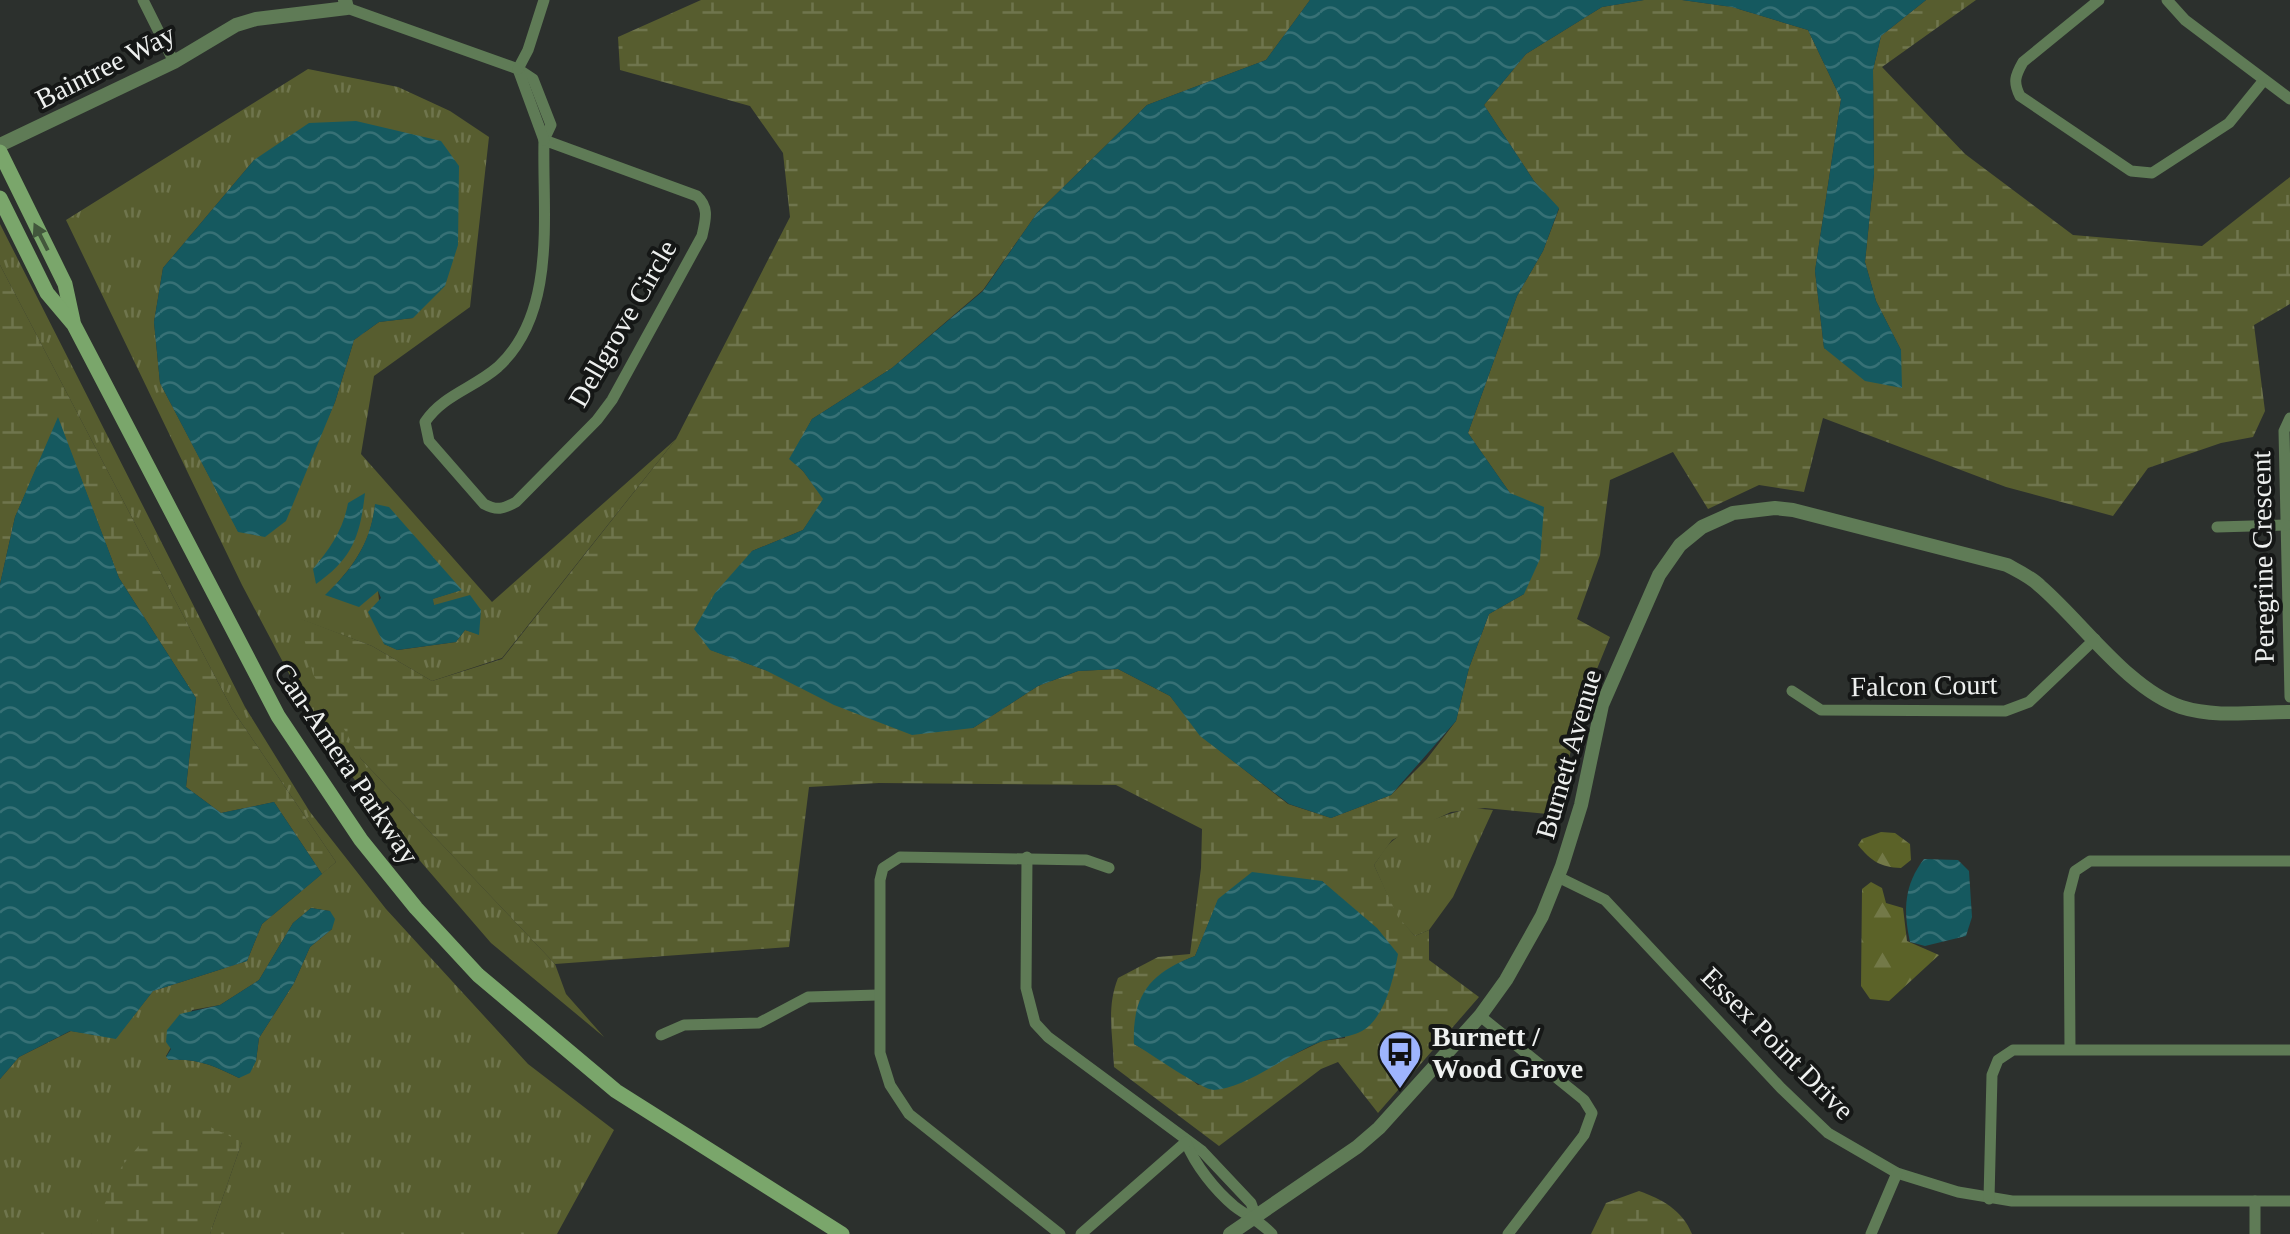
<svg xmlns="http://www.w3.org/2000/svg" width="2290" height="1234" font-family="'Times New Roman',serif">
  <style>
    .grass { fill: url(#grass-tufts); fill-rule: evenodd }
    .forest { fill: url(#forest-firs) }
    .wetland { fill: url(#wetland-marsh); fill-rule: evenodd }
    .water { fill: url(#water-waves) }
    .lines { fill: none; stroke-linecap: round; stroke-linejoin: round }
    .minor { stroke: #5f7b56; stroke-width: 11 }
    .tertiary { stroke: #5f7b56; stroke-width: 14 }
    .secondary { stroke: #7aa66b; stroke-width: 15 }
    .oneway { fill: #42573c }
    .labels { text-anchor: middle; stroke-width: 8; stroke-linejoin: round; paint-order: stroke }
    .street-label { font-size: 28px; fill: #eef0ef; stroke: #151716 }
    .poi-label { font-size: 28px; font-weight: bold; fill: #eef0ef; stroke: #151716; text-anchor: start }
  </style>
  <defs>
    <pattern id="grass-tufts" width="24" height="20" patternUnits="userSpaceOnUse" patternTransform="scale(2.5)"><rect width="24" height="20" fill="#575d2f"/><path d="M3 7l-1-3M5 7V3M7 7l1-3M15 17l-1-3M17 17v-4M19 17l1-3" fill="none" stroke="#6f754d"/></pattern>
    <pattern id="forest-firs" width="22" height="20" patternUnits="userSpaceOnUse" patternTransform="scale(2.5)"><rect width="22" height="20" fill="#5b6228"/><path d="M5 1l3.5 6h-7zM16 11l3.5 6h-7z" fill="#737948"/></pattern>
    <pattern id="wetland-marsh" width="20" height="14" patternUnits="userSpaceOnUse" patternTransform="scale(2.5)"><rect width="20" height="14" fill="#575d2f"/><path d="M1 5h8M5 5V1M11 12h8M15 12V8" fill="none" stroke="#6f754d"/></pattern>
    <pattern id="water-waves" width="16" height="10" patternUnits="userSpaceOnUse" patternTransform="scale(2.5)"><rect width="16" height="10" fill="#15595f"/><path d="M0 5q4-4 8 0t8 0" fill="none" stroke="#377176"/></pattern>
  </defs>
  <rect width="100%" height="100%" fill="#2c302d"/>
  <!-- grass -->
  <g class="grass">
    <path d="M308,69L398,87L450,111L489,137L470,307L374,376L361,454L492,602L676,439L502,658L432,681L372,646L300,619L361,759L555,964L566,994L604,1037L491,943L377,811L339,758L303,700L242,585L66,220ZM254,160L413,318L379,322L354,340L335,402L313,451L238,531L160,383L154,322L163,268ZM375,505L461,590L432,599L434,605L479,634L465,630L456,642L398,650L384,644L378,591L326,595C352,568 371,544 375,505Z"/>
    <path d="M0,224L245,707L310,812L386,909L528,1064L614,1130L557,1234H210L242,1142L97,1227L91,1234H0V1079L19,1057L71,1031L116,1038L153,991L247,961L262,924L336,862L232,709L0,265ZM311,908L330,911L332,929L310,947L294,983L259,1038L256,1061L239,1078C215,1066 197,1058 169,1060L166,1056L192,1010L220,1005L259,980L293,923Z"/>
    <path d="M1472,808L1493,810L1453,897L1429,930L1415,936L1397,917L1374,865C1380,857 1386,845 1395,839C1412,825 1450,813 1472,808Z"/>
  </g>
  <!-- forest -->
  <g class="forest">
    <path d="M1881,832L1895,833L1910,844L1911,860L1901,868C1880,867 1871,861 1858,845L1862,839Z"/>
    <path d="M1871,882L1882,888L1886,903L1903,908L1907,941L1939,955L1889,1001L1870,999L1861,986L1862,889Z"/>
  </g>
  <!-- wetland -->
  <g class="wetland">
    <path d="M701,0H1310L1266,60L1147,105L1037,213L983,290L892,368L812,419L790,459L803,471L824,499L803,530L752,551L711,650L765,670L973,728L1038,686L1078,671L1118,669L1170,696L1201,736L1288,804L1331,818L1391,795L1426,760L1456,721L1469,668L1489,614L1524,594L1510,493L1468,433L1517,296L1543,251L1559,209L1534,181L1484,105L1526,54L1602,7L1644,0H1682L1732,7L1808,30L1841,99L1815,271L1824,348L1901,388V350L1876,301L1865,262L1874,174L1873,70L1881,36L1926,0H1976L1882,67L1965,154L2073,235L2202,246L2290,177V304L2254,325L2265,411L2253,437L2221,443L2148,468L2113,516L2006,487L1823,418L1804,492L1759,485L1708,509L1673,452L1610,480L1600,555L1577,619L1610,637L1579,713L1556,819L1548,814L1485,808L1451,812L1392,840L1374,865L1398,917L1415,936L1429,930V960L1479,997L1378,1113L1338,1062L1321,1069L1219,1146L1114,1067C1113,1036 1106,1008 1118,978L1158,957L1190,954L1201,868L1202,829L1116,785L879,783L809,787L789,947L555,964L361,759L313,674L299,618L372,646L432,681L502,659L676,439L790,217L783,153L750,106L620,70L618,37ZM1322,881L1345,903V1038L1322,1041L1291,1056L1198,1085L1176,1067L1134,1044C1133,999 1153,972 1195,956L1218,900L1241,883Z"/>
    <path d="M0,265L232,709L336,862L322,874L274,802L221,813L186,787L196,698L119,578L58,419L15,517L0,584Z"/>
    <path d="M164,1116L204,1124L242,1142L210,1234H91L122,1166Z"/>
    <path d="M1639,1191C1662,1199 1682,1210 1692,1234H1591L1606,1203Z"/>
  </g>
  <!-- water -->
  <g class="water">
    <path d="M1310,0H1644L1602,7L1526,54L1484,105L1534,181L1559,208L1543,251L1517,296L1468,433L1510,493L1544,507L1540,559L1524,594L1489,614L1469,668L1456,721L1391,795L1331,818L1289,804L1200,736L1170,696L1118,669L1078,671L1038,686L973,728L912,735L834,705L765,670L710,650L694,629L715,593L752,551L803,530L823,499L803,471L789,459L812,419L892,368L983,291L1037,213L1147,105L1266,60Z"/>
    <path d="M1682,0H1926L1881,36L1873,70L1874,174L1865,262L1876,301L1901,350L1902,388L1865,381L1824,348L1815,271L1841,99L1808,30L1732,7Z"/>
    <path d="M356,121L441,141L459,166L458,245L445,286L413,318L379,322L354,340L335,402L286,521L265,537L238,532L160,383L154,322L163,268L254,160L309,123Z"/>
    <path d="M58,417L119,578L196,698L186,787L221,813L274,802L322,874L262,924L247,961L153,991L116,1039L70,1031L19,1057L0,1079V584L15,517Z"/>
    <path d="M365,493C360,536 353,558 316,584L313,569C330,548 343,531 348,503Z"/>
    <path d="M375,504L389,507L462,590L433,599L434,605L470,595L481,610L479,635L465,630L456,642L397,650L384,644L368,612L381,598L378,591L359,607L325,595C353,569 371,542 375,504Z"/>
    <path d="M1924,859L1958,860L1969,871L1972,917L1966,936L1925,946L1910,942C1903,910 1904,885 1924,859Z"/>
    <path d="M1252,872L1322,881L1377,928L1398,954C1394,976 1387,1008 1370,1025C1357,1038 1336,1037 1320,1042C1290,1053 1244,1089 1214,1090C1202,1090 1150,1053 1134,1044C1132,995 1150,973 1195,956L1218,899Z"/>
    <path d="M311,908L330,911L335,919L332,929L310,947L294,983L259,1038L256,1061L250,1073L239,1078C215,1066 197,1058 169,1060L166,1057L171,1049L166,1042L167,1030L180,1014L220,1005L259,980L293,923Z"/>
  </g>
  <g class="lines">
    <!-- minor -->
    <g class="minor">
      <path d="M143,0L174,62"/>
      <path d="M2099,0L2023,62C2015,76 2013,82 2020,96L2131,171L2152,173L2229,123L2264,80"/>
      <path d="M2167,0L2185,20L2290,99"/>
      <path d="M347,8L518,69L533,79L551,125L544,140C542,213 558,312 498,367C474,388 443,395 425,422L429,441L484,504C497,511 503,509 516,502L597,420L612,400L702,236C705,221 710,208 697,196L544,140"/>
      <path d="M518,69L544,140"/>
      <path d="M518,69L528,50L544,0"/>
      <path d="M2290,418L2284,431L2290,697"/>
      <path d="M2217,527L2286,525"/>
      <path d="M1792,691L1821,710L2005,711L2029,702L2095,639"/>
      <path d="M1027,857L1026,988L1035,1023L1048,1037L1202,1151L1251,1203L1256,1217"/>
      <path d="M1558,877L1605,900L1781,1088L1828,1133L1897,1173L1958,1192L2012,1201H2290"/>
      <path d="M1480,1016L1584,1100L1592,1113L1584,1135L1508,1234"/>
      <path d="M661,1035L684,1025L759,1023L808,997L878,995"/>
      <path d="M2070,1049L2069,894L2075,871L2090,861H2290"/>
      <path d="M1186,1142C1195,1165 1215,1190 1234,1206C1248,1217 1258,1219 1272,1234"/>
      <path d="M1989,1199L1992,1075L1998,1060L2013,1050H2290"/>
      <path d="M2255,1201V1234"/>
      <path d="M1060,1234L909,1114L890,1085L880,1053V880L883,868L900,857L1086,860L1109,868"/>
      <path d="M1081,1234L1186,1142"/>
      <path d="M1871,1234L1897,1173"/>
    </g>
    <!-- tertiary -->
    <g class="tertiary">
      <path d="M0,145L174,62L236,25L256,19L347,8L345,0"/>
      <path d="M1230,1234L1357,1147L1379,1128L1480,1016L1506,980L1542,916L1562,866L1581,805L1602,705L1659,575L1680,545L1702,527L1733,513L1775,508L1793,510L2007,565C2018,571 2031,577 2040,586C2082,622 2128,689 2181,707C2215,718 2255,712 2290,712"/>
    </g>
    <!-- secondary -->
    <g class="secondary">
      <path d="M0,152L65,284L73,321"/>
      <path d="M0,198L47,293L74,325L278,716L361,840L416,908L478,975L616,1091L842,1234"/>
    </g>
  </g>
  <!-- one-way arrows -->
  <defs><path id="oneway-solid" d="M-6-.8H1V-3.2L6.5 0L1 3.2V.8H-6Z" transform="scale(2.5)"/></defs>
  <use class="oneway" href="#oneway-solid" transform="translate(41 237) rotate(-117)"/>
  <!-- icons -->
  <defs>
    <g id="bus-pin" transform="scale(2.25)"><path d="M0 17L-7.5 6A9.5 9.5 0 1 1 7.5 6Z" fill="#9eb4fd" stroke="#151716"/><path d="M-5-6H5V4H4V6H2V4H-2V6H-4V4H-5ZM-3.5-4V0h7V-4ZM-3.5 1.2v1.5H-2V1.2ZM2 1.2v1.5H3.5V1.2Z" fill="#111"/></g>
  </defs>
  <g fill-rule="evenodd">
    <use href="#bus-pin" x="1400" y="1052"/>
  </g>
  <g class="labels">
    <!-- street labels -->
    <g class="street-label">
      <text transform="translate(105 66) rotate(-27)" y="10">Baintree Way</text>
      <text transform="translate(622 323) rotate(-60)" y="10">Dellgrove Circle</text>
      <text transform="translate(2262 557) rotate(-91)" y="10">Peregrine Crescent</text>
      <text transform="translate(1924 685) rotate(-1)" y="10">Falcon Court</text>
      <text transform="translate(1568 754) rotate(-74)" y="10">Burnett Avenue</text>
      <text transform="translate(347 763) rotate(56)" y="10">Can-Amera Parkway</text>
      <text transform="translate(1778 1043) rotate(45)" y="10">Essex Point Drive</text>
    </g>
    <!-- poi labels -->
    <g class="poi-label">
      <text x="1432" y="1046">Burnett /<tspan x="1432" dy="32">Wood Grove</tspan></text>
    </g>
  </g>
</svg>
